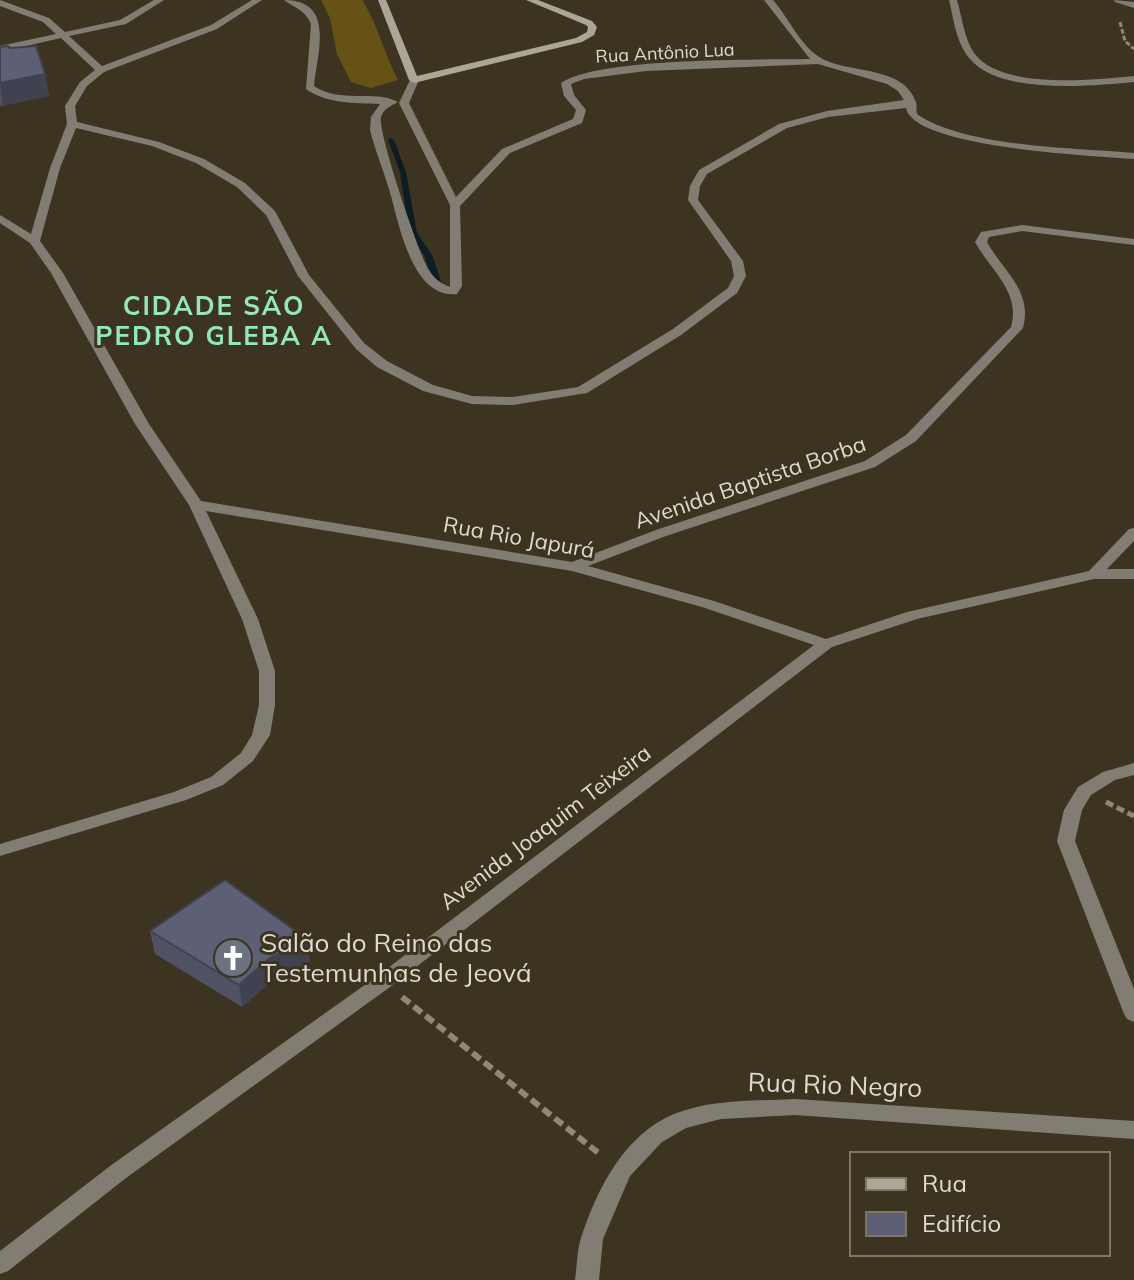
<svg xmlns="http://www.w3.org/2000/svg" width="1134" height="1280" font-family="Mulish,sans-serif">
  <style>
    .green { fill: #675215 }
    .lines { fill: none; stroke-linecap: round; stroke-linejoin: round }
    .stream { fill: #0d1d23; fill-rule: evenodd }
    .path-far2 { stroke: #8f8878; stroke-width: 3; stroke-dasharray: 5 2; stroke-linecap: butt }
    .path-far1 { stroke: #8f8878; stroke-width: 5; stroke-dasharray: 8 4; stroke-linecap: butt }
    .path { stroke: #8f8878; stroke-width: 6; stroke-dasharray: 10 5; stroke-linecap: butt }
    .street { fill: #817d73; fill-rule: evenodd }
    .secondary { fill: #aca696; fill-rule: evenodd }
    .wall { fill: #505264 }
    .shaded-wall { fill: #414251 }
    .building { fill: #5d5f74; stroke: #414251; stroke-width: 2 }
    .labels { text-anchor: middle; stroke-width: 6; stroke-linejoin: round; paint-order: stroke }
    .far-street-label { font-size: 18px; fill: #dfdace; stroke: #3c3420 }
    .street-label { font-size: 22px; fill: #dfdace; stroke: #3c3420 }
    .far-district-label { font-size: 26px; font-weight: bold; letter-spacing: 2px; fill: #95e6bc; stroke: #3c3420 }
    .near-poi-label { font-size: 26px; fill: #dfdace; stroke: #3c3420; text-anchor: start }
    .near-street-label { font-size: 26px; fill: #dfdace; stroke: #3c3420 }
  </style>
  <rect width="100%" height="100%" fill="#3c3420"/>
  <!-- green -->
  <path class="green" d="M321,0H362C378,24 384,54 398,80L371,88L351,82L337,54L330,18Z"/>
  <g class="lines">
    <!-- stream -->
    <path class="stream" d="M391,138L394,140L406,172L417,233L432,255L442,284L441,286H435L434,284L424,255L409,233L400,172L388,140Z"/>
    <!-- path-far2 -->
    <path class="path-far2" d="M1120,22L1125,41L1134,49"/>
    <!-- path-far1 -->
    <path class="path-far1" d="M1106,802L1134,816"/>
    <!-- path -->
    <path class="path" d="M402,997L601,1155"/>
    <!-- street -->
    <g class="street">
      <path d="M0,0L49,18L65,32L120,20L154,0H164L126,24L69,36L102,66L211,25L252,0H262L217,29L104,72L87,86L75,106L77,122L159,142L204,159L245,183L275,211L309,275L364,343L387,361L433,385L472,396L513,397L578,387L673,329L728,288L734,276L731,261L688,200L690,186L699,170L779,124L827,111L904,100L898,91L887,84L818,64L646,71L584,79L571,84L574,95L586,110L582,123L510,153L460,206L462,286L457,294C411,299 399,222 389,189C383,169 375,150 370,130L371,117L380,104C355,103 327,104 306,89L311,24C305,10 295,8 284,0C336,0 317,53 314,86C340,104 374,89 398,102C391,106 384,108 381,117C377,131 418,250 427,267C432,276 439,283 450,287V205L399,103L411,78L419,80L409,103L456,197L502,149L573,119L576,110L564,96L561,83C599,57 758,60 810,59L764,0H773C789,18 800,46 821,58C849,74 903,65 916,102C917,106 916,110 917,114C964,147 1075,148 1134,153V159C1095,156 914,148 906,108L828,117L787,128L707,174L700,186L698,200L743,261L746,276L737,293L681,335L587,393L513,405L472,404L423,391L377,367L356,349L298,276L266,215L237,187L196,163L152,146L76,128L60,168L40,241L63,273L149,424L201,501L572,562L656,530L865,461L906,435L1011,327C1021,292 991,271 975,242L981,232L1022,225L1134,239V245L1022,231L989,237L987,242C1003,271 1033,291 1023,328L916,441L875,467L666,536L588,566L714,601L826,639L907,612L1089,571L1129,529L1134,528V541L1107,569H1134V579H1094L917,619L832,647L390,987L126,1178L8,1271L0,1274V1251L110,1166L376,977L814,645L702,607L572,571L206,511L258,619L275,671V705L270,735L253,761L223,785L186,800L0,856V844L174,792L211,777L241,753L252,735L259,705V671L242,619L189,505L135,424L51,273L30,243L0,223V215L31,234L50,168L67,124L65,106L80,82L95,70L61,38L0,52V46L56,34L43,22L0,6Z"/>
      <path d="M949,0H957C962,17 964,38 974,53C1001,90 1094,80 1134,76V82C1092,86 1000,95 970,59C956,43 954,20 949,0Z"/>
      <path d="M1114,0L1134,2V8L1115,2Z"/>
      <path d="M1134,763V775L1115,780L1091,795L1082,810L1075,841L1134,989V1022L1127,1019L1124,1014L1057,841L1064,810L1078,787L1103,772Z"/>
      <path d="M795,1099L1134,1121V1139L795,1115L721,1119L686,1128L662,1142L630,1176L603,1239L599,1280H575C577,1266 577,1251 581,1238C597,1189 624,1135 674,1114C712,1099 755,1101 795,1099Z"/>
    </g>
    <!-- secondary -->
    <path class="secondary" d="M378,0H386L417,76L576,38L587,32L588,27L586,25L526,0H538L592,21L597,27L594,35L582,42L414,83L409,80Z"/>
  </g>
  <!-- wall -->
  <g class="wall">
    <path d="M0,47L45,74L49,96L0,106Z"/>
    <path d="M150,931L310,962L273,980L242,1007L155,954Z"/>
  </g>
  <!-- shaded-wall -->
  <g class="shaded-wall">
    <path d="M45,74L49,96L3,106L0,83Z"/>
    <path d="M308,940L310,962L273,980L242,1007L239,985L270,958Z"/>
  </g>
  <!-- building -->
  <g class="building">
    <path d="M8,46L10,48L36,46L45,74L0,83V47Z"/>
    <path d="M225,880L308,940L270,958L239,985L150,931Z"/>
  </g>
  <!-- icons -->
  <defs>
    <g id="church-disc" transform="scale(2)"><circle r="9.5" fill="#6b7280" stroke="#3c3420"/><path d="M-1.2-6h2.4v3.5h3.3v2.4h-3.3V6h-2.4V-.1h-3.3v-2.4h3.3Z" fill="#fff"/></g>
  </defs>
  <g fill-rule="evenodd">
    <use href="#church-disc" x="233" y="958"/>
  </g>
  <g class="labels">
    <!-- far-street labels -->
    <g class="far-street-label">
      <text transform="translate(665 53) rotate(-3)" y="6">Rua Antônio Lua</text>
    </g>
    <!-- street labels -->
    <g class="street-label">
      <text transform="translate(750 482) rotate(-19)" y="8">Avenida Baptista Borba</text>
      <text transform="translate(519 537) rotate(10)" y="8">Rua Rio Japurá</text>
      <text transform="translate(545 827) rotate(-37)" y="8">Avenida Joaquim Teixeira</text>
    </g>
    <!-- far-district labels -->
    <g class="far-district-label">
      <text x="214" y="315">CIDADE SÃO<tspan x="214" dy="30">PEDRO GLEBA A</tspan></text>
    </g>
    <!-- near-poi labels -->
    <g class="near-poi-label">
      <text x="261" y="952">Salão do Reino das<tspan x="261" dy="30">Testemunhas de Jeová</tspan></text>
    </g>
    <!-- near-street labels -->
    <g class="near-street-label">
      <text transform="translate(835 1085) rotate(2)" y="9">Rua Rio Negro</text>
    </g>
  </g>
  <!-- legend -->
  <rect x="850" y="1152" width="260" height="104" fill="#3c3420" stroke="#7d7666" stroke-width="2"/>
  <rect x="866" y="1178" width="40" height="12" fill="#aca696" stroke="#7d7666" stroke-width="2"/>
  <text x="922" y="1192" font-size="24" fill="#dfdace">Rua</text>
  <rect x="866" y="1212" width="40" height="24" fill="#5d5f74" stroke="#7d7666" stroke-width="2"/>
  <text x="922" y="1232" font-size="24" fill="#dfdace">Edifício</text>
</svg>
